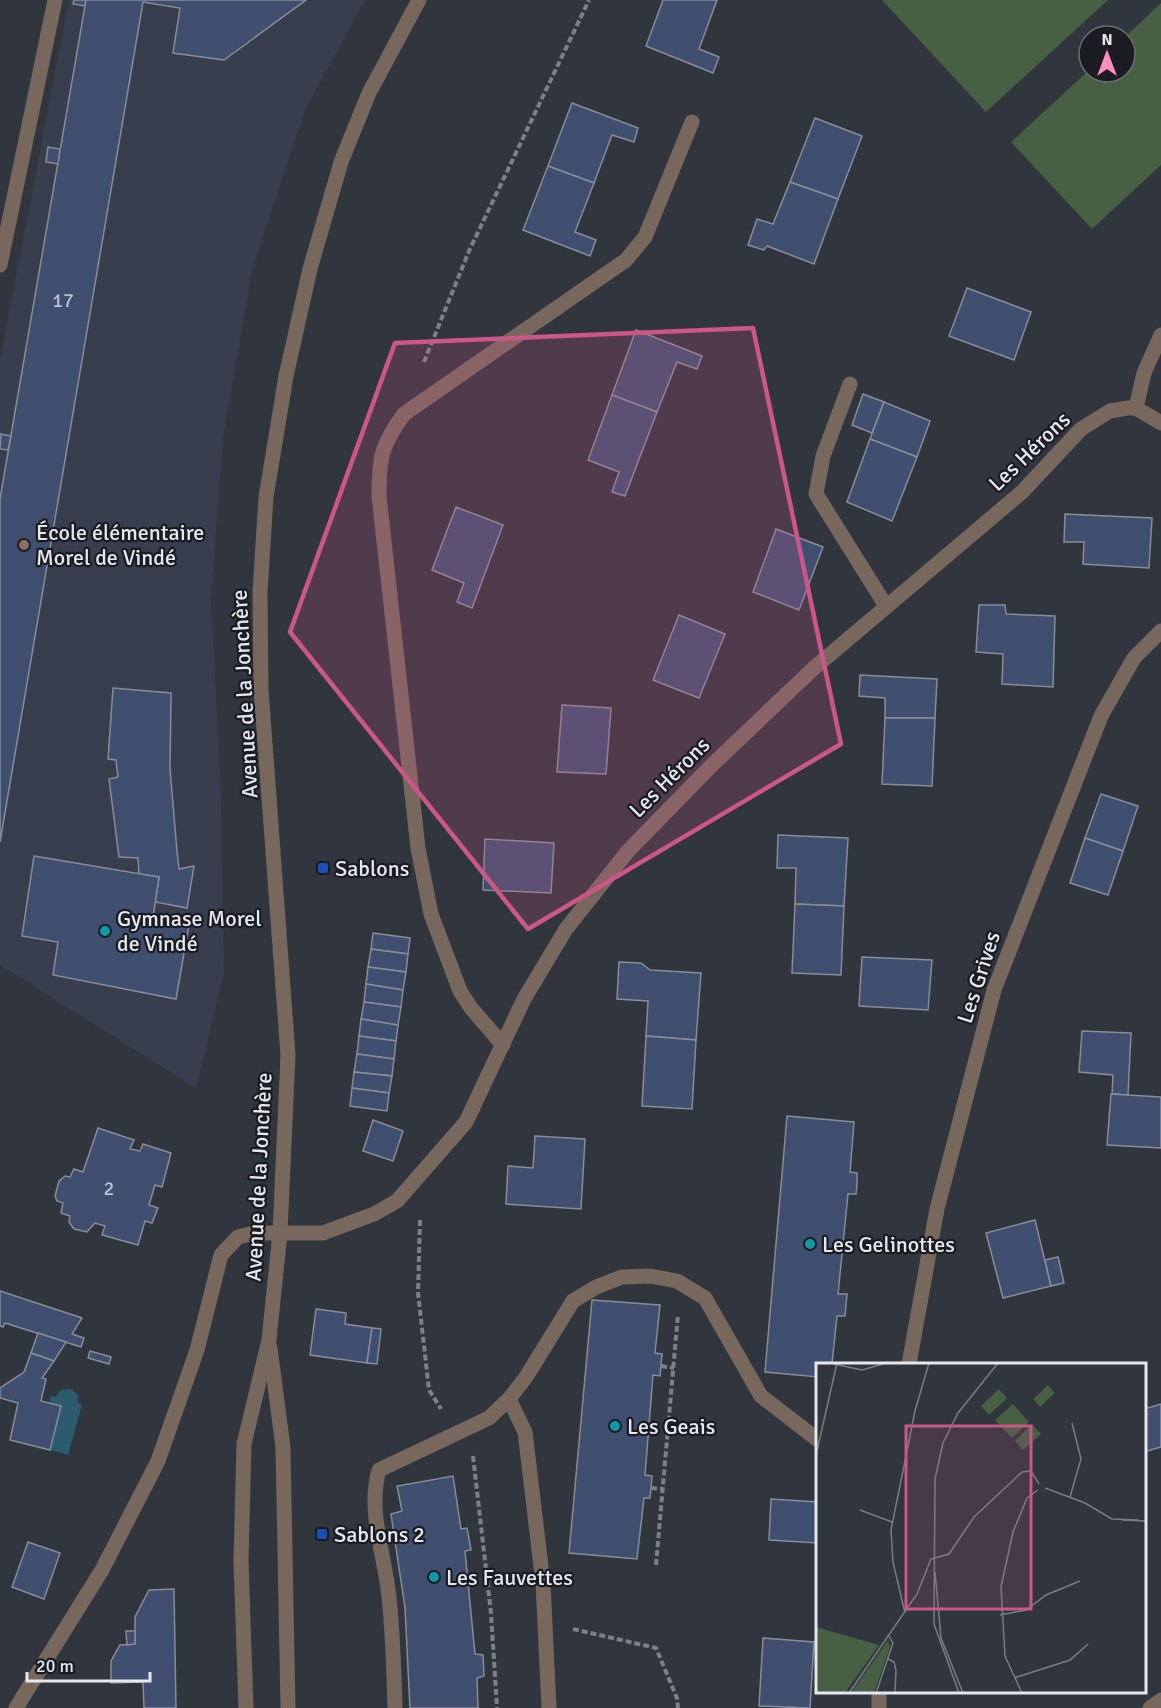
<svg xmlns="http://www.w3.org/2000/svg" width="1161" height="1708" font-family="Signika,sans-serif">
  <style>
    .built { fill: #383e4d }
    .green { fill: #475f43 }
    .water { fill: #2d5b6e }
    .building { fill: #404f70; stroke: #878d98; stroke-width: 1.5 }
    .lines { fill: none; stroke-linecap: round; stroke-linejoin: round }
    .path { stroke: #7c8189; stroke-width: 4; stroke-dasharray: 6 3; stroke-linecap: butt }
    .minor { stroke: #78675d; stroke-width: 15 }
    .marked { fill: #cc5687; fill-opacity: 0.2; stroke: #cc5687; stroke-width: 4.5; stroke-linejoin: round }
    .education-dot { fill: #8d6e63; stroke: #1a1c21; stroke-width: 2 }
    .transit-dot { fill: #1a4fb4; stroke: #1a1c21; stroke-width: 2 }
    .culture-dot { fill: #0f9aa8; stroke: #1a1c21; stroke-width: 2 }
    .labels { text-anchor: middle; stroke-width: 4.5; stroke-linejoin: round; paint-order: stroke }
    .number-label { font-size: 20px; fill: #bcc2cf }
    .street-label { font-size: 22px; fill: #e5e8ef; stroke: #1a1c21 }
    .poi-label { font-size: 22px; fill: #e5e8ef; stroke: #1a1c21; text-anchor: start }
    .inset-road { fill: none; stroke: #787d85; stroke-width: 1.5 }
    .view { fill: #cc5687; fill-opacity: 0.15; stroke: #cc5687; stroke-width: 3 }
    .inset-edge { fill: none; stroke: #e5e8ef; stroke-width: 3 }
  </style>
  <rect width="100%" height="100%" fill="#30353e"/>
  <!-- built -->
  <path class="built" d="M69,0H365L306,108L252,271L223,438L211,598L220,773L224,972L196,1088L0,965V360Z"/>
  <!-- green -->
  <g class="green">
    <path d="M882,0H1108L986,112Z"/>
    <path d="M1161,3V165L1092,229L1011,142L1089,70L1125,72V37Z"/>
  </g>
  <!-- water -->
  <path class="water" d="M71,1389L78,1395V1403L82,1405L68,1455L37,1446L51,1396L55,1397L61,1390Z"/>
  <!-- building -->
  <g class="building">
    <path d="M74,0H86L85,6L73,4Z"/>
    <path d="M86,0H306L224,60L173,53L180,8L143,2L0,842V499Z"/>
    <path d="M663,0H717L699,49L719,57L713,73L646,46Z"/>
    <path d="M572,103L638,128L634,142L612,135L594,183L548,166Z"/>
    <path d="M815,118L862,136L838,199L790,182Z"/>
    <path d="M48,147L60,149L58,164L46,162Z"/>
    <path d="M548,166L594,183L575,232L596,240L590,256L523,230Z"/>
    <path d="M790,182L838,199L814,264L767,246L764,250L748,245L757,219L773,224Z"/>
    <path d="M967,288L1031,312L1014,360L949,336Z"/>
    <path d="M636,330L702,356L697,369L677,362L657,412L612,395Z"/>
    <path d="M863,394L884,402L872,433L852,425Z"/>
    <path d="M612,395L657,412L625,496L612,492L619,472L588,460Z"/>
    <path d="M884,402L930,421L917,457L870,439Z"/>
    <path d="M1,434L11,436L8,450L0,449Z"/>
    <path d="M870,439L917,457L892,521L847,502Z"/>
    <path d="M456,507L503,525L472,608L457,602L464,583L432,570Z"/>
    <path d="M1065,514L1152,518L1149,568L1083,564L1084,542H1064Z"/>
    <path d="M776,529L823,547L799,610L753,592Z"/>
    <path d="M979,605H1005L1006,614L1055,616L1053,687L1002,684L1003,654L976,652Z"/>
    <path d="M679,615L725,634L699,698L653,680Z"/>
    <path d="M860,675L937,679L935,718H885V698L859,696Z"/>
    <path d="M113,688L171,693L170,769L177,851L179,869L194,866L187,908L155,902L159,877L139,874L138,858L119,857L109,779L118,777L116,760L108,759Z"/>
    <path d="M562,705L611,708L606,774L557,772Z"/>
    <path d="M885,718H935L932,786L882,784Z"/>
    <path d="M1101,794L1138,806L1123,851L1085,838Z"/>
    <path d="M778,835L848,838L844,906L795,904L796,868H777Z"/>
    <path d="M1085,838L1123,851L1108,895L1070,883Z"/>
    <path d="M485,839L554,843L551,893L483,890Z"/>
    <path d="M34,856L159,877L153,918L189,925L176,999L53,975L58,942L22,936Z"/>
    <path d="M795,904L844,906L841,975L792,973Z"/>
    <path d="M373,933L410,938L408,954L371,949Z"/>
    <path d="M371,949L408,954L406,972L368,967Z"/>
    <path d="M862,957L932,960L928,1010L859,1006Z"/>
    <path d="M619,962L641,963L650,970L701,973L696,1040L646,1036L648,1001L617,999Z"/>
    <path d="M368,967L406,972L403,990L366,984Z"/>
    <path d="M366,984L403,990L401,1007L364,1002Z"/>
    <path d="M364,1002L401,1007L398,1025L361,1019Z"/>
    <path d="M361,1019L398,1025L396,1041L359,1036Z"/>
    <path d="M1082,1031L1131,1033L1128,1095L1112,1094L1113,1075L1079,1072Z"/>
    <path d="M359,1036L396,1041L394,1059L357,1054Z"/>
    <path d="M646,1036L696,1040L692,1109L642,1106Z"/>
    <path d="M357,1054L394,1059L392,1076L354,1072Z"/>
    <path d="M354,1072L392,1076L389,1093L352,1088Z"/>
    <path d="M352,1088L389,1093L387,1111L350,1106Z"/>
    <path d="M1111,1094L1161,1097V1148L1107,1145Z"/>
    <path d="M787,1116L854,1122L850,1172L857,1173V1185L856,1194H848L838,1294H847L845,1316H837L832,1364H818V1377L765,1372Z"/>
    <path d="M373,1120L403,1131L393,1161L363,1151Z"/>
    <path d="M98,1128L134,1140L130,1149L140,1151L143,1144L171,1153L162,1187L155,1185L149,1205L158,1208L152,1223L145,1221L138,1245L102,1235L105,1226L95,1223L87,1232L74,1229L69,1222L70,1216L61,1213L63,1203L57,1201L55,1196L59,1181L65,1176L70,1177L74,1169L83,1172Z"/>
    <path d="M535,1136L585,1139L581,1209L506,1204L508,1166L533,1168Z"/>
    <path d="M1035,1220L1051,1286L1003,1298L986,1233Z"/>
    <path d="M1058,1257L1064,1283L1051,1286L1045,1260Z"/>
    <path d="M0,1291L82,1318L72,1334L84,1338L81,1347L5,1323L3,1327L0,1326Z"/>
    <path d="M592,1300L660,1305L655,1353L662,1354L661,1366L660,1376L653,1375L645,1475L652,1476L651,1488L650,1498H644L637,1559L569,1553Z"/>
    <path d="M316,1309L346,1313L345,1324L372,1328L367,1363L310,1355Z"/>
    <path d="M372,1328L381,1329L377,1364L367,1363Z"/>
    <path d="M38,1333L66,1342L54,1361L31,1353Z"/>
    <path d="M90,1351L111,1357L109,1364L88,1358Z"/>
    <path d="M31,1353L54,1361L42,1378L46,1379L41,1401L61,1406L50,1450L10,1440L18,1403L0,1398V1388L24,1372Z"/>
    <path d="M1161,1404V1447L1144,1452V1409Z"/>
    <path d="M453,1476L461,1529L467,1528L471,1550L465,1551L475,1654L483,1655L484,1676L477,1678L478,1708H410L405,1608L391,1514L402,1511L397,1486Z"/>
    <path d="M771,1499L818,1502V1543L769,1540Z"/>
    <path d="M28,1542L60,1553L44,1599L12,1587Z"/>
    <path d="M174,1589L176,1708H144L143,1682L111,1683V1661L120,1645L135,1644V1617L149,1590Z"/>
    <path d="M126,1631H135V1644L127,1645Z"/>
    <path d="M763,1638L814,1642L810,1708L759,1706Z"/>
  </g>
  <g class="lines">
    <!-- path -->
    <g class="path">
      <path d="M424,362L469,251L589,0"/>
      <path d="M420,1220L418,1293L429,1390L441,1409"/>
      <path d="M661,1366L674,1368"/>
      <path d="M473,1456L491,1613L497,1708"/>
      <path d="M651,1488L663,1489"/>
      <path d="M656,1565L678,1314"/>
      <path d="M573,1629L656,1648L677,1698L678,1708"/>
    </g>
    <!-- minor -->
    <g class="minor">
      <path d="M0,265L55,0"/>
      <path d="M850,384L823,456L816,494L886,606"/>
      <path d="M1136,408L1144,373L1161,335"/>
      <path d="M503,1045L471,1008L460,991L431,914L418,848L379,496C379,457 381,446 404,414L626,260L645,237L692,122"/>
      <path d="M270,1348L283,1447L288,1708"/>
      <path d="M909,1364L937,1209L994,990L1101,716L1134,658L1161,631"/>
      <path d="M509,1399L525,1432L543,1583L549,1708"/>
      <path d="M16,1708L102,1570L158,1461L197,1350L221,1255L238,1237L254,1233H323L374,1214L397,1201L466,1122L524,999L566,929L628,851L711,766L814,668L1022,492L1081,429L1110,411L1128,408H1136L1161,423"/>
      <path d="M246,1708L241,1561L244,1444L269,1340L280,1233L288,1055L261,689L260,592L266,497L286,376L310,269L341,162L369,93L419,0"/>
      <path d="M395,1708C394,1671 393,1634 389,1597C385,1555 367,1512 379,1470L489,1418L509,1399L526,1377L573,1301L596,1287L622,1277L650,1276L677,1281L705,1298L761,1396L818,1440"/>
      <path d="M879,1708V1692"/>
      <path d="M1150,1708L1161,1700"/>
    </g>
  </g>
  <!-- marked area -->
  <path class="marked" d="M753,328L841,744L528,929L290,632L395,343Z"/>
  <!-- markers -->
  <circle class="education-dot" cx="24" cy="545" r="6"/>
  <g class="transit-dot">
    <rect x="317" y="862" width="12" height="12" rx="3"/>
    <rect x="316" y="1528" width="12" height="12" rx="3"/>
  </g>
  <g class="culture-dot">
    <circle cx="105" cy="931" r="6"/>
    <circle cx="810" cy="1244" r="6"/>
    <circle cx="615" cy="1426" r="6"/>
    <circle cx="434" cy="1577" r="6"/>
  </g>
  <g class="labels">
    <!-- number labels -->
    <g class="number-label">
      <text x="63" y="307">17</text>
      <text x="109" y="1195">2</text>
    </g>
    <!-- street labels -->
    <g class="street-label">
      <text transform="translate(1029 451) rotate(-44)" y="8">Les Hérons</text>
      <text transform="translate(244 694) rotate(-93)" y="8">Avenue de la Jonchère</text>
      <text transform="translate(669 777) rotate(-45)" y="8">Les Hérons</text>
      <text transform="translate(978 977) rotate(-72)" y="8">Les Grives</text>
      <text transform="translate(258 1177) rotate(-87)" y="8">Avenue de la Jonchère</text>
    </g>
    <!-- poi labels -->
    <g class="poi-label">
      <text x="36" y="540">École élémentaire<tspan x="36" dy="25">Morel de Vindé</tspan></text>
      <text x="335" y="876">Sablons</text>
      <text x="117" y="926">Gymnase Morel<tspan x="117" dy="25">de Vindé</tspan></text>
      <text x="822" y="1252">Les Gelinottes</text>
      <text x="627" y="1434">Les Geais</text>
      <text x="334" y="1542">Sablons 2</text>
      <text x="446" y="1585">Les Fauvettes</text>
    </g>
  </g>
  <!-- overview -->
  <g transform="translate(816 1363)">
    <rect width="330" height="330" fill="#30353e"/>
    <path d="M232,22L239,30L224,44L217,36ZM183,26L191,35L173,52L165,43ZM197,41L213,59L196,75L179,57ZM216,61L225,71L207,87L199,78ZM0,264L63,282L29,330H0ZM72,277L74,284L58,330H35Z" fill="#475f43"/>
    <path class="inset-road" d="M18,1L46,7L70,0M0,92L21,0M229,125L269,140L296,156L323,157M254,134L265,96L256,60M44,147L76,159M306,157L330,158M119,209L125,275L147,330M89,250L77,199L75,167L99,48L113,0M184,252L210,247L230,232L264,218M72,296L78,299L80,307L79,330M198,315L254,297L272,281M33,330L101,231L115,196L133,191L158,154L206,109L215,108L223,121M60,330L77,280L73,273M143,330L118,261L119,116L127,80L142,50L182,0M206,330L189,293L185,224L197,169L211,135L222,127"/>
    <path class="view" d="M90,63H215V246H90Z"/>
    <rect width="330" height="330" class="inset-edge"/>
  </g>
  <!-- north arrow -->
  <g transform="translate(1107 54)"><circle r="28" fill="#1a1c21" stroke="#6b6e73" stroke-width="1.5"/>
  <path d="M0-4.5L10 22L0 15L-10 22Z" fill="#fd8ebe"/>
  <text y="-9" font-size="16" font-weight="bold" text-anchor="middle" fill="#e5e8ef">N</text>
  </g>
  <!-- scale -->
  <path d="M27 1672v9h123v-9" fill="none" stroke="#e5e8ef" stroke-width="3"/>
  <text x="36" y="1672" font-size="18" fill="#e5e8ef" stroke="#1a1c21" stroke-width="4.5" paint-order="stroke">20 m</text>
</svg>
